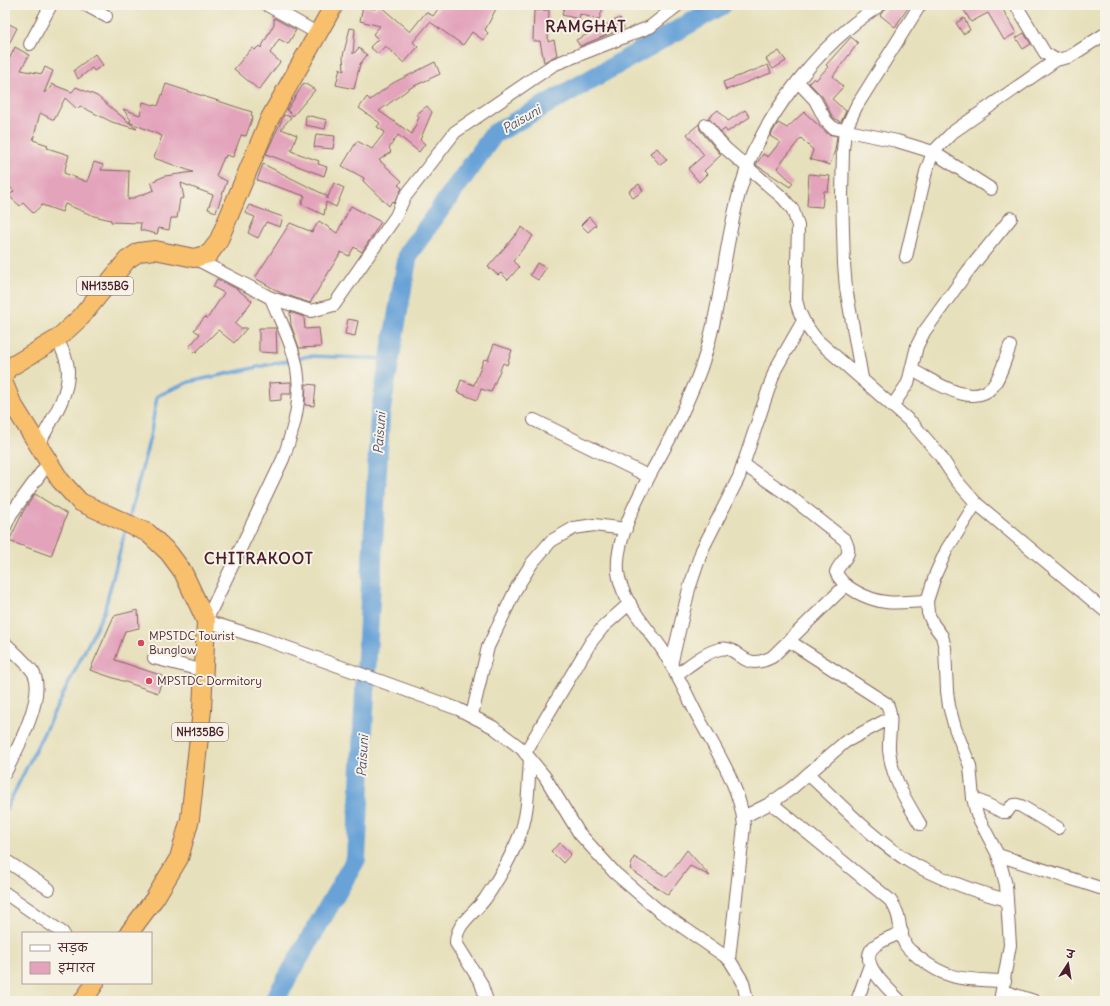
<svg xmlns="http://www.w3.org/2000/svg" width="1110" height="1006" font-family="Delius,'Playpen Sans Deva',sans-serif">
  <style>
    .lines { fill: none; stroke-linecap: round; stroke-linejoin: round }
    .stream { stroke: #67a2d7; stroke-width: 3.5 }
    .river { stroke: #67a2d7; stroke-width: 20 }
    .building { fill: #e3a3bb }
    .minor-casing { stroke: #81635e; stroke-width: 14 }
    .highway-casing { stroke: #81635e; stroke-width: 20 }
    .minor { stroke: #fff; stroke-width: 12 }
    .highway { stroke: #f8bf6c; stroke-width: 18 }
    .poi-dot { fill: #d1495b; stroke: #f7f3e8; stroke-width: 1.5 }
    .labels { text-anchor: middle; stroke-width: 4; stroke-linejoin: round; paint-order: stroke }
    .shield { fill: #f7f3e8; stroke: #7e5f64; stroke-width: 1 }
    .shield-label { font-size: 11px; font-weight: bold; fill: #4a1f2b }
    .poi-label { font-size: 12px; fill: #4a1f2b; stroke: #f7f3e8; text-anchor: start }
    .water-label { font-size: 13px; font-style: italic; fill: #565370; stroke: #f7f3e8 }
    .district-label { font-size: 16px; font-weight: bold; letter-spacing: 1px; fill: #4a1f2b; stroke: #f7f3e8 }
  </style>
  <rect width="100%" height="100%" fill="#f7f3e8"/>
  <filter id="ink" filterUnits="userSpaceOnUse"><feTurbulence type="fractalNoise" baseFrequency=".025" numOctaves="2"/><feDisplacementMap in="SourceGraphic" scale="8" xChannelSelector="R" yChannelSelector="G"/><feConvolveMatrix kernelMatrix="1 2 1 2 8 2 1 2 1" color-interpolation-filters="sRGB"/></filter>
  <filter id="wash" filterUnits="userSpaceOnUse"><feTurbulence type="fractalNoise" baseFrequency=".012" numOctaves="4" result="noise"/><feDisplacementMap in="SourceGraphic" scale="16" xChannelSelector="R" yChannelSelector="G"/><feGaussianBlur stdDeviation="0.9" result="paint"/><feColorMatrix in="noise" values="0 0 0 0 0 0 0 0 0 0 0 0 0 0 0 0 0 1.4 0 .05"/><feComposite in="paint" operator="in"/></filter>
  <g filter="url(#wash)">
    <rect width="100%" height="100%" fill="#e7e0bc"/>
    <g class="lines">
      <!-- stream -->
      <g class="stream">
        <path d="M129,519L150,437L157,396L189,382L309,356L390,359"/>
        <path d="M5,811L104,612L126,528"/>
      </g>
      <!-- river -->
      <path class="river" d="M274,1001L356,859L380,415L408,254L494,134L722,5"/>
    </g>
    <g id="blocks">
      <!-- building -->
      <g class="building">
        <path d="M379,5L410,32L426,12L433,16L441,5H498L485,30L488,33L483,40L472,32L463,45L430,22L413,42L418,47L404,63L385,46L378,54L370,47L378,39L373,34L380,26L360,21L363,6L375,9Z"/>
        <path d="M559,5H604L599,20L580,14L579,19L562,15L564,8Z"/>
        <path d="M889,5H910L895,27L880,15Z"/>
        <path d="M961,5H1003L1001,6L1016,33L1004,40L988,13L971,22Z"/>
        <path d="M549,10L548,42L554,40L557,55L544,62L540,41H533L534,11Z"/>
        <path d="M274,18L296,30L288,44L279,39L270,53L280,62L259,90L234,69L252,48L255,50L259,46L261,48L274,24Z"/>
        <path d="M620,18L624,28L580,46L576,40Z"/>
        <path d="M964,18L970,30L963,34L956,23Z"/>
        <path d="M5,22L17,28L5,52Z"/>
        <path d="M350,28L355,29L353,54L359,48L367,55L360,64L354,89L336,85L340,68L344,71L343,56Z"/>
        <path d="M1024,33L1031,44L1023,49L1016,38Z"/>
        <path d="M851,37L858,43L833,76L843,87L832,99L846,111L841,122L833,118L822,96L809,83L814,78L816,80L828,67L826,65Z"/>
        <path d="M15,47L29,55L21,70L42,74L45,67L53,71L44,93L52,87L51,84L72,92L76,87L97,96L137,129L112,122L80,106L77,109L65,98L54,120L40,113L33,140L48,145L47,148L69,155L64,173L87,182L94,162L103,165L101,170L129,171L128,200L154,190L151,182L165,176L193,172L154,158L162,136L129,122L131,120L123,109L140,115L143,102L158,106L166,84L252,112L251,115L253,116L246,136L241,135L233,157L226,155L225,158L224,157L216,176L227,181L216,212L208,209L213,195L181,183L184,198L180,199L177,218H171L169,230L159,228L157,234L140,230L141,223L111,222V220L94,216L65,204L62,212L42,205L33,213L23,203L20,206L9,196L14,191L5,183V68Z"/>
        <path d="M779,51L786,61L773,69L766,59Z"/>
        <path d="M95,54L103,65L94,71L92,68L78,79L74,70Z"/>
        <path d="M435,62L440,74L410,88L379,111L412,134L419,117L417,114L427,106L432,112L420,140L425,144L419,152L398,135L389,148L391,152L379,160L402,181L398,185L402,188L394,203L392,201L389,206L363,181L364,178L342,166L357,141L372,149L385,132L377,127L380,123L359,108L367,97L370,100L393,83Z"/>
        <path d="M768,65L771,73L726,90L723,82Z"/>
        <path d="M304,83L315,90L293,116L287,110Z"/>
        <path d="M718,110L728,121L745,110L750,117L727,132L725,129L721,132L708,118Z"/>
        <path d="M804,112L828,134L837,136L835,150L830,165L810,159L813,150L801,138L777,168L793,183L790,187L756,165L763,154L768,157L780,142L770,136L778,123L787,128Z"/>
        <path d="M284,115L291,117L281,129L297,135L291,151L319,161L318,164L327,167L324,176L266,154Z"/>
        <path d="M306,115L327,120L325,129L305,125Z"/>
        <path d="M699,124L700,130L721,155L704,171L707,174L699,182L688,169L704,155L687,134Z"/>
        <path d="M316,134L335,136L333,149L314,147Z"/>
        <path d="M657,148L667,160L660,165L650,153Z"/>
        <path d="M263,164L327,196V199L334,183L344,188L336,207L326,202L324,215L301,204L305,196L257,180Z"/>
        <path d="M809,174L830,176L828,191H824L822,207L807,206Z"/>
        <path d="M639,184L643,191L633,198L629,191Z"/>
        <path d="M249,205L283,217L280,227L266,222L258,238L248,233L255,217L245,213Z"/>
        <path d="M351,206L381,222L362,252L354,247L349,256L341,252L310,303L281,293L255,278L290,223L312,232L319,221L337,233Z"/>
        <path d="M589,217L596,225L588,232L581,225Z"/>
        <path d="M522,227L533,236L513,261L519,267L508,280L501,273L498,275L488,267Z"/>
        <path d="M537,263L546,268L538,280L530,275Z"/>
        <path d="M217,279L237,289L252,301L235,324L240,328H247L234,343L218,330L195,353L189,347L200,334L194,330L205,317L207,319L224,293L213,287Z"/>
        <path d="M290,312L304,317L305,329L319,328L321,347L299,348L291,325Z"/>
        <path d="M348,319L358,321L355,336L345,334Z"/>
        <path d="M259,328H276L277,353L259,352Z"/>
        <path d="M494,344L512,350L507,365L503,363L491,392L481,389L477,400L457,392L461,380L474,385L484,359L488,360Z"/>
        <path d="M291,382V394H281V400L270,401L269,383Z"/>
        <path d="M306,384L316,385L314,406L305,405Z"/>
        <path d="M35,494L67,514L51,556L9,541L24,510Z"/>
        <path d="M138,610L139,628L125,631L115,660L163,676L158,693L90,670L114,616Z"/>
        <path d="M560,843L571,854L563,863L551,851Z"/>
        <path d="M687,850L710,876L690,866L668,895L630,869L634,857L667,877Z"/>
      </g>
    </g>
  </g>
  <g filter="url(#ink)">
    <use href="#blocks" fill-opacity="0" stroke="#81635e" stroke-width="1"/>
    <g class="lines">
      <!-- minor casing -->
      <g class="minor-casing">
        <g id="minor">
          <path d="M86,5L106,16"/>
          <path d="M267,5L317,33"/>
          <path d="M1016,5L1045,53L1056,60L1069,57L1105,34"/>
          <path d="M30,44L51,5"/>
          <path d="M798,82L815,100L826,121L833,128L897,141L933,152L991,189"/>
          <path d="M706,125L725,148L783,198L793,210L798,226L796,300C799,316 807,327 817,340L913,424L939,454L956,480L976,503L1105,611"/>
          <path d="M906,257L926,172L933,152L953,132L1056,60"/>
          <path d="M194,258L271,298L311,311L334,305L396,216L404,198L455,132L553,65L650,27L678,5"/>
          <path d="M271,298C281,323 296,350 298,377C301,405 292,434 283,459L206,621L258,637L458,709L493,727L522,749L545,777L579,833L615,873L658,910L729,959L743,982L747,1001"/>
          <path d="M912,370C933,380 973,410 993,386C1001,376 1005,359 1010,346"/>
          <path d="M862,378L846,288L844,264L842,196L843,150L845,131L856,107L920,5"/>
          <path d="M893,405L908,383L917,346L924,332L968,271L1011,218"/>
          <path d="M534,420L648,476"/>
          <path d="M39,444C50,422 69,396 68,371C68,360 62,349 57,339"/>
          <path d="M743,464L788,495L845,540C854,557 842,558 836,572C842,588 869,600 886,602C899,604 914,601 927,601"/>
          <path d="M976,503L947,549L936,573L927,601L928,613L933,624L942,636L945,648L947,691L949,706L955,728L970,766L973,798L977,815L998,855L1006,885L1010,945L1000,1001"/>
          <path d="M5,527L11,514L49,462"/>
          <path d="M789,641L887,704C894,718 888,735 889,750C892,778 906,801 920,824"/>
          <path d="M5,643C14,652 26,662 33,672C47,695 16,752 5,773"/>
          <path d="M154,658L205,671"/>
          <path d="M671,665L689,589L702,550L739,477L775,370L803,321"/>
          <path d="M676,675C689,666 705,652 720,649C741,645 741,673 772,657L846,585"/>
          <path d="M472,715L488,647L517,587L532,563L551,541L574,528L594,525L626,529"/>
          <path d="M525,753L591,642L603,627L630,603"/>
          <path d="M808,774C841,804 872,839 910,862C941,880 973,891 1007,900"/>
          <path d="M973,798L1003,812H1007C1011,806 1013,803 1021,806L1058,828"/>
          <path d="M771,803L890,900C903,917 897,928 905,944C907,949 914,953 918,957C949,982 967,979 1005,981"/>
          <path d="M743,817L771,803L792,788L845,742L890,718"/>
          <path d="M998,855L1100,888"/>
          <path d="M5,860L49,889"/>
          <path d="M5,893L63,933"/>
          <path d="M729,959L744,826C741,787 715,749 697,715C686,693 675,670 662,649C647,627 625,605 619,578C610,538 651,474 669,440C679,421 688,400 696,381C721,320 722,253 740,190C745,176 748,160 756,147C777,104 813,57 850,27C859,19 870,12 880,5"/>
          <path d="M1003,991L1034,1001"/>
          <path d="M487,1001L481,983L456,943C456,923 474,914 485,899C498,880 510,859 519,837C529,814 528,785 530,759"/>
          <path d="M857,1001L870,965"/>
          <path d="M900,1001C889,989 854,960 876,945C884,939 894,936 902,932"/>
        </g>
      </g>
      <!-- highway casing -->
      <g class="highway-casing">
        <g id="highway">
          <path d="M5,374L7,369L57,339L81,317L127,260L139,252L155,250L194,258L209,254L218,242L270,118L334,5"/>
          <path d="M5,386L12,403L60,480L80,502L148,533L169,553L183,572L206,621L202,710L190,819L179,858L155,898L129,933"/>
          <path d="M83,1001L95,983"/>
        </g>
      </g>
      <!-- minor -->
      <use href="#minor" class="minor"/>
      <!-- highway -->
      <use href="#highway" class="highway"/>
    </g>
  </g>
  <!-- markers -->
  <g class="poi-dot">
    <circle cx="141" cy="643" r="4"/>
    <circle cx="149" cy="681" r="4"/>
  </g>
  <g class="labels">
    <!-- shield labels -->
    <g class="shield">
      <rect x="77" y="277" width="56" height="18" rx="3"/>
      <rect x="172" y="723" width="56" height="18" rx="3"/>
    </g>
    <g class="shield-label">
      <text x="105" y="290">NH135BG</text>
      <text x="200" y="736">NH135BG</text>
    </g>
    <!-- poi labels -->
    <g class="poi-label">
      <text x="149" y="640">MPSTDC Tourist<tspan x="149" dy="14">Bunglow</tspan></text>
      <text x="157" y="685">MPSTDC Dormitory</text>
    </g>
    <!-- water labels -->
    <g class="water-label">
      <text transform="translate(521 119) rotate(-30)" y="5">Paisuni</text>
      <text transform="translate(379 433) rotate(-86)" y="5">Paisuni</text>
      <text transform="translate(362 756) rotate(-87)" y="5">Paisuni</text>
    </g>
    <!-- district labels -->
    <g class="district-label">
      <text x="586" y="32">RAMGHAT</text>
      <text x="259" y="564">CHITRAKOOT</text>
    </g>
  </g>
  <!-- margin -->
  <rect width="1110" height="1006" fill="none" stroke="#f7f3e8" stroke-width="20"/>
  <!-- legend -->
  <rect x="22" y="932" width="130" height="52" fill="#f7f3e8" stroke="#b29e9c"/>
  <rect x="30" y="945" width="20" height="6" fill="#ffffff" stroke="#b29e9c"/>
  <text x="58" y="952" font-size="12" fill="#4a1f2b">सड़क</text>
  <rect x="30" y="962" width="20" height="12" fill="#e3a3bb" stroke="#b29e9c"/>
  <text x="58" y="972" font-size="12" fill="#4a1f2b">इमारत</text>
  <!-- north arrow -->
  <g transform="translate(1068 964) rotate(12)" stroke="#f7f3e8" stroke-width="3" paint-order="stroke">
  <path d="M0-3L7 15L0 10L-7 15Z" fill="#4a1f2b"/>
  <text y="-6" font-size="11" font-weight="bold" text-anchor="middle" fill="#4a1f2b">उ</text>
  </g>
</svg>
